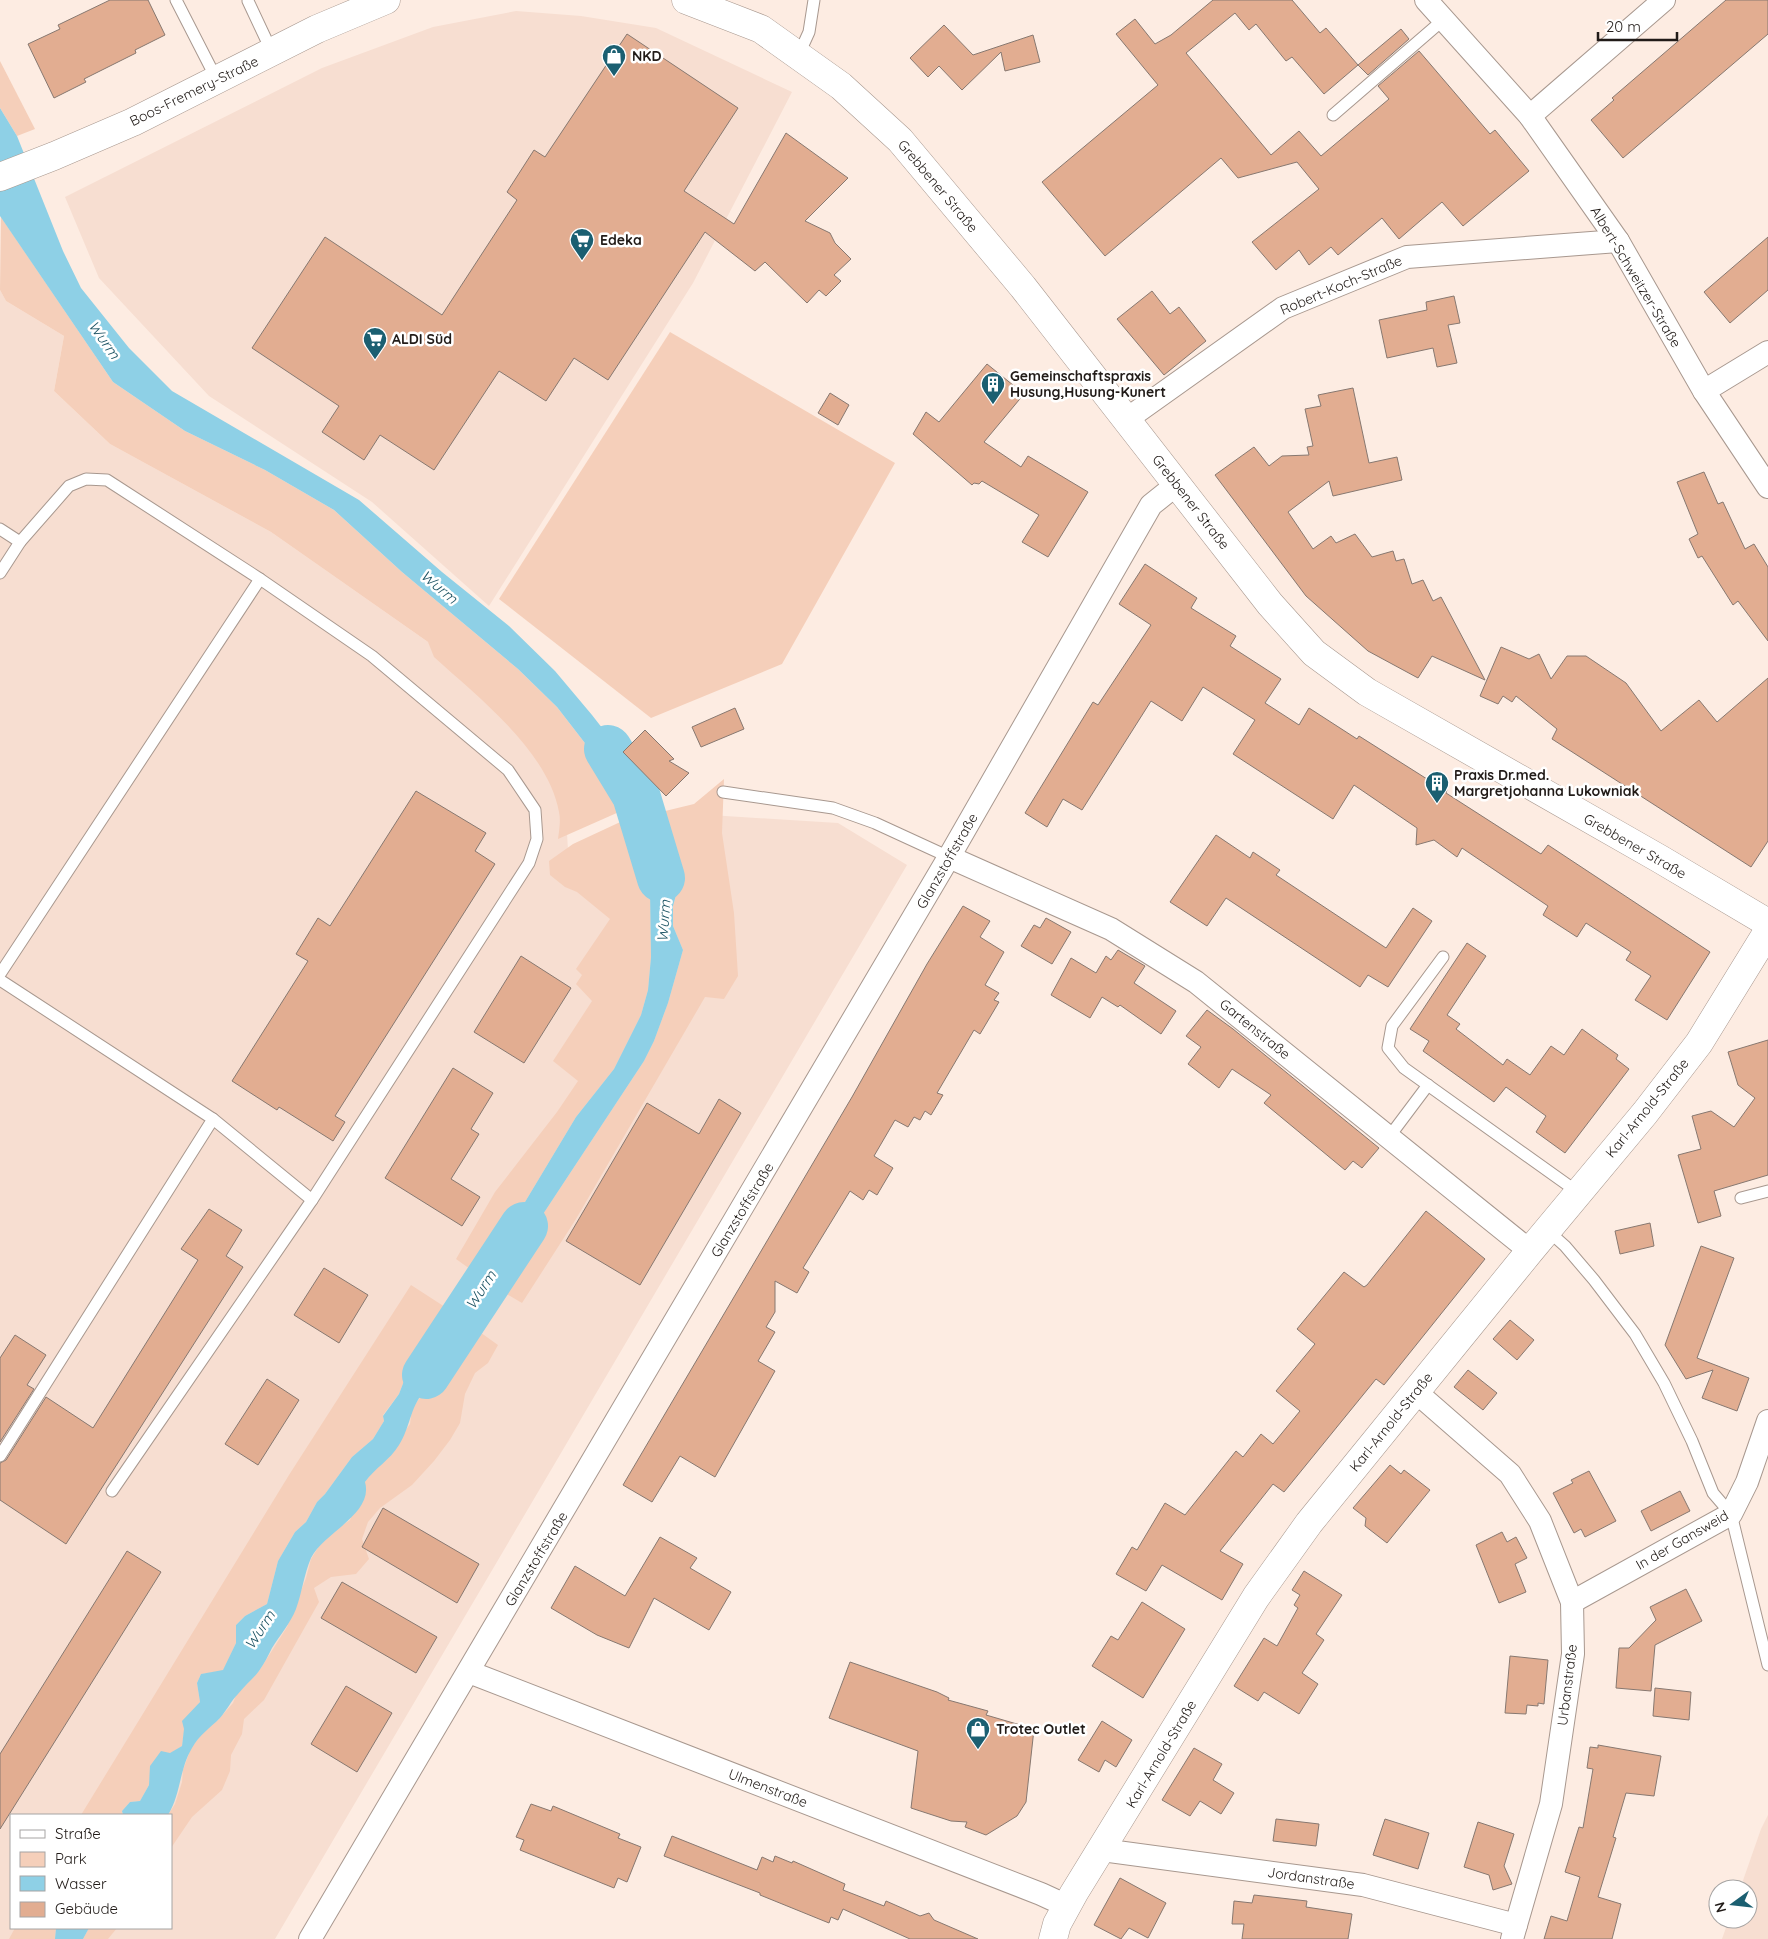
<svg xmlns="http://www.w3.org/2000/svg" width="1768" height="1939" font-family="Quicksand,sans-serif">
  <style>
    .built { fill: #f7ded1; fill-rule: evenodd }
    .green { fill: #f5cfba }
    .water { fill: #8ed0e6 }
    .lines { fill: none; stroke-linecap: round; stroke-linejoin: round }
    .river { stroke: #8ed0e6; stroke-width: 48 }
    .building { fill: #e2ad91; stroke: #877870 }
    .service-casing { stroke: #a8988f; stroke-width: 13 }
    .minor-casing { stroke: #a8988f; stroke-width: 24 }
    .tertiary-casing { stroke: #a8988f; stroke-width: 29 }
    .secondary-casing { stroke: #a8988f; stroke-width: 29 }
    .service { stroke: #fff; stroke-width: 11 }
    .minor { stroke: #fff; stroke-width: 22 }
    .tertiary { stroke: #fff; stroke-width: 28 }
    .secondary { stroke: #fff; stroke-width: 28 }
    .labels { text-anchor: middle; stroke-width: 5; stroke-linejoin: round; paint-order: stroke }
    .poi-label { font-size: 14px; font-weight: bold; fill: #211b18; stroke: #fff; text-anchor: start }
    .street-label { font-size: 14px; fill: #211b18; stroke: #fff }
    .water-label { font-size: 15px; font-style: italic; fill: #1c5363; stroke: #fff }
  </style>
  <rect width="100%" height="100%" fill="#fdece2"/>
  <!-- built -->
  <g class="built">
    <path d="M516,11L581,16L656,28L792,92L693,283L489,606L372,502L209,396L99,278L65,197L322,68L433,27Z"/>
    <path d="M0,290L6,301L64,336L54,391L110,444L271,532L428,642L501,709L564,785L569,866L710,815L838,823L907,865L275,1939H0ZM11,1815H171V1928H11Z"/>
    <path d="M1768,1815V1939H1722L1729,1919H1748V1889H1740L1761,1829Z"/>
  </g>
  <!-- green -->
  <g class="green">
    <path d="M0,61L35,129L17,136L0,108Z"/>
    <path d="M1,217L113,382L185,431L265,470L334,510L402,572L518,669L557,707L598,760L628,808L558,839C559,831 561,820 559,812C548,751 478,697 434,657L428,642L271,532L110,444L54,391L64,336L6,301L0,290Z"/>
    <path d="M670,332L895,463L782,664L651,718L499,599Z"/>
    <path d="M724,779L722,833L734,913L738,976L724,999L705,997L576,1219L522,1303L495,1287L644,1061L654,1041L668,1003L683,950L673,926V906L676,895L673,863L657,813L694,804Z"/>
    <path d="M631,817L641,837L649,866L650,892L651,957L648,990L641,1015L614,1069L576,1117L522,1207L477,1274L456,1259L495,1192L557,1112L578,1081L553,1061L592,1001L576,984L582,975L576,969L610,919L577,892L565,887L550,875L549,861L573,844Z"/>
    <path d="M411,1285L445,1307L422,1357L409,1368L399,1394L383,1415L384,1421L373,1439L352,1457L325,1494L317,1502L306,1522L295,1532L278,1561L267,1604L245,1616L236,1625V1643L223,1671L201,1674L197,1683L200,1702C188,1717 184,1728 182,1746L151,1766L149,1785L140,1801L130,1802L122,1811L123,1815H81L289,1475Z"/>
    <path d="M470,1325L498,1345L488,1363L475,1373L465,1394L460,1423L450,1440L434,1461L412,1485L380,1508L368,1522L362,1539L369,1559L356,1574L331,1577L314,1588L319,1602L264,1700L244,1719L242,1734L231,1755L230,1771L222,1790L192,1817L171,1848V1815H168L175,1804L182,1782L183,1770L191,1748L205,1729L218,1720L233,1703L236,1695L259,1671L287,1627L306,1578L311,1559L319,1546L335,1530L350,1520L365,1482L373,1471L382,1464L410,1424L412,1409L423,1393L430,1385L447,1377L458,1360V1335Z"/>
    <path d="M15,1928H56L55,1939H9Z"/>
    <path d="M89,1928H117L108,1939H83Z"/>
  </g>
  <!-- water -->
  <g class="water">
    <path d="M0,108L17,136L63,251L81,288L129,348L172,391L359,500L442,572L509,626L555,671L592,715L631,765L656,804L628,808L598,760L557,707L518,669L402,572L334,510L265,470L185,431L113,382L0,216Z"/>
    <path d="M657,813L673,863L676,895L673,906V926L683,950L668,1003L654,1041L644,1061L495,1287L477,1274L522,1207L576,1117L614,1069L641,1015L648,990L651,957L650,892L649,866L641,837L631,817Z"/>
    <path d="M445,1307L470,1325L458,1335C459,1350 459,1368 445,1378C437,1383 429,1385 423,1393C410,1408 410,1428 399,1445C390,1460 375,1468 365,1482C374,1514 324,1532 311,1558C304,1574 302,1593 296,1609C290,1624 280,1635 272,1648C268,1656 264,1664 259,1671C253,1679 244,1686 238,1694C231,1701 227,1710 220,1718C210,1728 199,1735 192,1748C179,1770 181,1794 168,1815H123L122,1811L130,1802L140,1801L149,1785L150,1766L161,1751L170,1753L182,1746L184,1729L182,1721L200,1702L197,1683L201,1674L223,1670L236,1643V1625L245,1616L267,1604L278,1561L295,1532L306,1522L317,1502L325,1494L352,1457L373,1439L384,1421L383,1416L399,1394L409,1368L422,1357Z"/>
    <path d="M56,1928H89L83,1939H55Z"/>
  </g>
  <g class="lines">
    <!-- river -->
    <g class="river">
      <path d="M608,749L636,795L661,878"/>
      <path d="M426,1375L524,1226"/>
    </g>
  </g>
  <!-- building -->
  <g class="building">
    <path d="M110,0H148L165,35L135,50L136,53L84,79L86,82L54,98L28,44L60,29L58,25Z"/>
    <path d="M1213,0H1292L1320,33L1326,28L1358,65L1324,94L1292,57L1286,61L1256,24L1249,30L1235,13L1186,53L1271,155L1299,131L1321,156L1389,99L1378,86L1419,51L1490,134L1495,130L1529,171L1463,226L1442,202L1399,239L1382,218L1338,255L1331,247L1309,265L1299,250L1276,270L1252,242L1319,189L1297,162L1238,178L1221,158L1105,256L1042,182L1158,85L1116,34L1135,19L1155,44L1171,35Z"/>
    <path d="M1726,0H1768V34L1623,158L1591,120L1614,100L1612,98Z"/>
    <path d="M944,25L973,55L1033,35L1040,62L1005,71L1001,52L962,90L939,66L928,77L910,58Z"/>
    <path d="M1401,29L1409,39L1368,75L1358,65Z"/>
    <path d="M627,34L738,108L684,191L734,224L786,133L848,178L805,221L830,233L835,243L851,259L834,275L841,281L826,296L819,290L807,303L765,262L755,271L705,232L608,380L574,358L546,401L499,371L434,470L380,435L364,460L322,432L339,406L252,348L325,237L442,315L517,200L507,192L534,150L545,157Z"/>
    <path d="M1768,237V290L1730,323L1704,292Z"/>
    <path d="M1152,291L1170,314L1179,307L1206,341L1164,375L1117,319Z"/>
    <path d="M1454,296L1460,323L1448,325L1457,363L1437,367L1433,348L1387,358L1379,320L1427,310L1426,302Z"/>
    <path d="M987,364L1024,394L984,442L1021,467L1028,456L1088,492L1048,557L1022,542L1039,515L982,481L979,484L974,483L972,485L913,434L926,412L939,422Z"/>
    <path d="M1353,388L1369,463L1397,457L1402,480L1333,496L1329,481L1288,512L1313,549L1331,536L1336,543L1355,534L1372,557L1393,551L1396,561L1404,559L1412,584L1423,580L1433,601L1441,597L1485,680L1432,656L1418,678L1368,651L1306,596L1215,475L1254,447L1269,466L1282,456L1309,455L1307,447L1313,446L1305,409L1321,406L1318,395Z"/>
    <path d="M830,393L849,405L838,425L818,413Z"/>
    <path d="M1704,472L1718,504L1723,502L1745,549L1754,544L1768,567V641L1738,601L1733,605L1702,556L1698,558L1689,539L1698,534L1677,482Z"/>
    <path d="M1145,564L1197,598L1191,608L1236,636L1230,646L1281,679L1265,703L1299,725L1309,708L1357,739L1359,736L1427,779L1430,775L1448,786L1446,793L1541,854L1548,845L1710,952L1667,1020L1635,1000L1651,976L1626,960L1631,952L1586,923L1577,937L1543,915L1548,906L1462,848L1457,857L1434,840L1416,845L1417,828L1354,785L1333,819L1233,754L1255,720L1203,687L1182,721L1151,701L1082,810L1063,799L1047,827L1025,813L1093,702L1098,705L1151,625L1119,604Z"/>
    <path d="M1501,647L1529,659L1539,654L1551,679L1567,656H1586L1626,683L1661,731L1699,700L1717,722L1768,678V841L1751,867L1552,739L1557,729L1516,696L1512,702L1503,696L1498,704L1480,696Z"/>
    <path d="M735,708L744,729L701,747L692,727Z"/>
    <path d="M645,730L674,759L669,761L689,773L666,796L623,752Z"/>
    <path d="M416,791L486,833L475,851L495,864L335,1116L345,1122L333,1141L279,1107L277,1110L232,1081L308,961L296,954L318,918L330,926Z"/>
    <path d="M1216,835L1250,858L1253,852L1280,870L1276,875L1386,948L1413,908L1432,921L1388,987L1368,975L1360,987L1226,898L1207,926L1170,902Z"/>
    <path d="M963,906L990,921L980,937L1004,952L985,985L999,993L994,1000L999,1002L980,1034L974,1030L937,1093L943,1095L931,1115L925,1111L920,1120L914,1117L908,1127L895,1120L874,1156L893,1168L877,1195L869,1190L863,1200L850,1191L803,1268L809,1272L797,1293L775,1281V1312L766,1327L775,1332L758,1361L775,1371L715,1477L680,1456L652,1502L623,1485L852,1097L927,964Z"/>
    <path d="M1046,918L1071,932L1052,964L1021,946L1034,925L1040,928Z"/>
    <path d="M1467,943L1486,956L1447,1015L1460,1024L1456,1029L1503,1065L1507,1059L1530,1075L1551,1046L1564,1055L1582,1029L1618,1055L1616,1059L1629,1069L1565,1153L1536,1132L1546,1116L1506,1087L1494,1102L1423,1051L1429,1041L1410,1029Z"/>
    <path d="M1118,950L1145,966L1134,983L1176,1011L1161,1034L1120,1005L1118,1007L1102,997L1090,1018L1051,995L1071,958L1096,973L1106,956L1111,960Z"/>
    <path d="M521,956L571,988L524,1063L474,1032Z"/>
    <path d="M1207,1010L1233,1029L1379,1148L1362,1168L1353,1161L1345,1170L1264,1103L1271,1095L1232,1069L1219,1088L1188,1064L1201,1047L1186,1036Z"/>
    <path d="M1768,1040V1175L1714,1191L1721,1216L1698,1223L1678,1155L1701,1149L1692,1116L1711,1111L1734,1127L1755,1098L1738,1085L1728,1052Z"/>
    <path d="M453,1068L493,1093L471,1129L479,1134L451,1179L480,1197L462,1226L385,1178Z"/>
    <path d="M719,1099L741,1113L640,1285L566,1241L647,1103L699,1134Z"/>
    <path d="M209,1209L242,1230L226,1256L243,1267L66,1544L0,1500V1463L6,1460L46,1397L93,1428L198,1260L181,1249Z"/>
    <path d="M1426,1211L1485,1259L1384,1385L1376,1379L1284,1492L1273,1484L1220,1551L1243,1564L1222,1600L1162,1565L1146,1591L1116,1574L1132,1547L1137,1550L1165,1503L1185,1515L1236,1451L1243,1457L1261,1434L1273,1444L1300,1411L1276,1391L1315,1344L1297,1329L1344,1272L1364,1287L1367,1285Z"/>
    <path d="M1650,1223L1654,1246L1620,1254L1615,1231Z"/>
    <path d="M1701,1246L1734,1258L1697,1358L1749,1378L1737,1411L1702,1398L1713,1370L1686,1379L1665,1345Z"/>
    <path d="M324,1268L368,1295L339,1343L294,1315Z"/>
    <path d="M1510,1320L1534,1340L1517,1360L1493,1339Z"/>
    <path d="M15,1335L46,1355L27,1385L34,1389L0,1442V1358Z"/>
    <path d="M1468,1370L1497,1393L1483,1410L1454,1387Z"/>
    <path d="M267,1379L299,1400L258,1465L225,1444Z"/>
    <path d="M1390,1465L1401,1474L1404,1470L1430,1490L1387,1543L1365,1526L1366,1518L1353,1508Z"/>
    <path d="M1589,1471L1616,1521L1585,1537L1581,1529L1574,1533L1553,1493L1573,1483L1571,1480Z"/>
    <path d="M1680,1491L1690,1511L1651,1531L1641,1511Z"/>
    <path d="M383,1508L479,1564L457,1603L362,1547Z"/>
    <path d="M1502,1532L1507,1542L1516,1537L1527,1558L1515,1564L1526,1592L1499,1603L1476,1545Z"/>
    <path d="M660,1537L697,1558L690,1568L731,1592L709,1630L654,1598L629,1648L597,1635L551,1608L575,1566L625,1596Z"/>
    <path d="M127,1551L161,1572L0,1829V1754Z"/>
    <path d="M1304,1571L1342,1595L1316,1634L1324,1640L1302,1673L1318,1684L1299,1714L1264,1692L1258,1701L1234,1686L1264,1638L1277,1646L1298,1608L1294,1605L1300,1595L1292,1590Z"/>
    <path d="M342,1582L437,1637L416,1673L321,1618Z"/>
    <path d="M1686,1589L1702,1621L1655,1645L1651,1691L1616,1688L1619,1648H1629L1656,1620L1650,1607Z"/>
    <path d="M1142,1602L1185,1629L1143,1698L1092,1666L1111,1636L1118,1640Z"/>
    <path d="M1510,1656L1548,1660L1544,1704L1538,1703V1706L1527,1705L1526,1714L1505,1713Z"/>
    <path d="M850,1662L937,1692L949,1698L948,1700L988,1711L986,1715L1034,1729L1026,1802L1017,1816L986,1835L965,1827L967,1822L951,1821L911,1808L918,1751L829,1718Z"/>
    <path d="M346,1686L392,1713L357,1772L311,1744Z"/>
    <path d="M1655,1688L1691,1692L1689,1720L1653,1716Z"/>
    <path d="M1102,1721L1132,1740L1116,1767L1105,1760L1099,1772L1078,1760Z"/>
    <path d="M1598,1745L1661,1756L1654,1796L1626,1793L1613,1837L1616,1838L1598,1897L1621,1904L1612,1939H1544L1551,1916L1567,1921L1580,1877L1565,1872L1579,1827L1583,1828L1593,1769L1587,1768L1590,1747L1598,1748Z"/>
    <path d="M1194,1748L1222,1764L1213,1780L1234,1793L1221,1814L1200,1801L1190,1816L1162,1800Z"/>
    <path d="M531,1804L551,1811L553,1806L620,1834L618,1838L641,1847L627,1882L618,1878L614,1888L520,1850L524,1840L516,1837Z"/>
    <path d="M1276,1819L1319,1824L1316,1846L1273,1841Z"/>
    <path d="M1385,1819L1429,1833L1418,1869L1373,1855Z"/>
    <path d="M1478,1822L1514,1834L1504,1866L1512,1884L1493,1890L1489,1875L1464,1867Z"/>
    <path d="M672,1836L757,1870L762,1857L773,1862L775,1856L792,1863L793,1861L845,1884L843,1890L884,1906L886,1901L920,1916L929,1913L934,1920L978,1939H910L843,1909L838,1920L831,1917L829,1923L760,1895V1893L664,1856Z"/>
    <path d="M1120,1878L1166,1903L1148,1938L1129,1928L1121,1939L1094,1925Z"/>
    <path d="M1254,1895L1307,1901L1306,1907L1352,1914L1348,1939H1242L1244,1924H1232L1234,1901L1252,1903Z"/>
  </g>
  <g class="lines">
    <!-- service casing -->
    <g class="service-casing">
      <g id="service">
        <path d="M176,0L217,80"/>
        <path d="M248,1L272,52"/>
        <path d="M799,54L809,32L814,0"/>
        <path d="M1333,115L1443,20"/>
        <path d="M0,529L20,542"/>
        <path d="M0,573L20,542L69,486L86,479L107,480L260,579"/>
        <path d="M723,792L833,808L875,823L949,857"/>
        <path d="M1443,957L1392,1026L1388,1048L1404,1068L1579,1193"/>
        <path d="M0,974L260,579L372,656L508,770L535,810L537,839L529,863L312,1200L112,1491"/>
        <path d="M0,980L213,1119L0,1456"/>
        <path d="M213,1119L312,1200"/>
        <path d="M1389,1137L1428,1085"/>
        <path d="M1741,1198L1768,1191"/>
        <path d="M1547,1230L1565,1246L1594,1280L1635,1334L1664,1383L1692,1441L1713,1493L1731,1514L1768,1665"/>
      </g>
    </g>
    <!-- minor casing -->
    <g class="minor-casing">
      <g id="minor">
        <path d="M1426,0L1530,116L1618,241L1704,391L1768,487"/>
        <path d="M1530,116L1664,0"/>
        <path d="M1704,391L1768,352"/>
        <path d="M1127,419L1283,308L1407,257L1618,241"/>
        <path d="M949,857L1111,929L1196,982L1530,1251"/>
        <path d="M1416,1392L1510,1474L1540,1521L1572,1602L1573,1654L1551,1804L1512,1939"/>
        <path d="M1572,1602L1731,1514L1747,1482L1768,1421"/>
        <path d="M469,1672L1041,1894L1067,1906"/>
        <path d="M1102,1850L1363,1885L1516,1925"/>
        <path d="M310,1939L949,857L1151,505L1176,485"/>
      </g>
    </g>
    <!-- tertiary casing -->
    <g class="tertiary-casing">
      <g id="tertiary">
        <path d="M686,0L761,29L841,86L900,140L1023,287L1270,604L1314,653L1367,692L1660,859L1768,923"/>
        <path d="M0,177L54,156L133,122L317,29L386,0"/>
      </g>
    </g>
    <!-- secondary casing -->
    <g class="secondary-casing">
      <path id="secondary" d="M1053,1939L1057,1924L1074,1893L1256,1597L1309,1523L1530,1251L1645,1113L1699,1043L1768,931"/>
    </g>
    <!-- service -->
    <use href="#service" class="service"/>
    <!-- minor -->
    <use href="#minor" class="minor"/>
    <!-- tertiary -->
    <use href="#tertiary" class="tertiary"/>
    <!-- secondary -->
    <use href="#secondary" class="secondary"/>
  </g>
  <!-- icons -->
  <defs>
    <g id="shop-pin" transform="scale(1.25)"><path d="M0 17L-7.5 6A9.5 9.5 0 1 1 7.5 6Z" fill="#1b5f71" stroke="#fff"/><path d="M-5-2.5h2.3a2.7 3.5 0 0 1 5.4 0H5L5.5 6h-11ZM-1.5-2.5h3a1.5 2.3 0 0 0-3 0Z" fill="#fff"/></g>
    <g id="supermarket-pin" transform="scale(1.25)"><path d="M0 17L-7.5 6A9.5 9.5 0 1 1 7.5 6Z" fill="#1b5f71" stroke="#fff"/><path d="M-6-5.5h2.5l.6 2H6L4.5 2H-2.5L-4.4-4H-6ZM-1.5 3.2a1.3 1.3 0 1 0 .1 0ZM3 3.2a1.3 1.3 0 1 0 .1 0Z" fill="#fff"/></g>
    <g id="building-pin" transform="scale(1.25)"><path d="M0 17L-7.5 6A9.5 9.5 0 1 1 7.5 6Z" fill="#1b5f71" stroke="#fff"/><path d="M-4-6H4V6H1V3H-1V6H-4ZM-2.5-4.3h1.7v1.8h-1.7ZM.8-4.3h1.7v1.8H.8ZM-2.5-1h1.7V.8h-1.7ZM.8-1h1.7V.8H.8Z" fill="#fff"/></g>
  </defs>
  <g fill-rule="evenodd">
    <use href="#shop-pin" x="614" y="56"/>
    <use href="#supermarket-pin" x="582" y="240"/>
    <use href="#supermarket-pin" x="375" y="339"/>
    <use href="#building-pin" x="993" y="384"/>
    <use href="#building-pin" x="1437" y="783"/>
    <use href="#shop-pin" x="978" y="1729"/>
  </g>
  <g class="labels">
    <!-- poi labels -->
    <g class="poi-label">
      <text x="632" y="61">NKD</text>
      <text x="600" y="245">Edeka</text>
      <text x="392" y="344">ALDI Süd</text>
      <text x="1010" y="381">Gemeinschaftspraxis<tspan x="1010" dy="16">Husung,Husung-Kunert</tspan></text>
      <text x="1454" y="780">Praxis Dr.med.<tspan x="1454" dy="16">Margretjohanna Lukowniak</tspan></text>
      <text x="996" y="1734">Trotec Outlet</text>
    </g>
    <!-- street labels -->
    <g class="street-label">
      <text transform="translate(194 91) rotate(-26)" y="5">Boos-Fremery-Straße</text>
      <text transform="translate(938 186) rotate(50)" y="5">Grebbener Straße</text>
      <text transform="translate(1636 277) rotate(59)" y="5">Albert-Schweitzer-Straße</text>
      <text transform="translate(1341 285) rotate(-23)" y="5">Robert-Koch-Straße</text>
      <text transform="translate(1191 502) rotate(52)" y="5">Grebbener Straße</text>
      <text transform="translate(1635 846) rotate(30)" y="5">Grebbener Straße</text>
      <text transform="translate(947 861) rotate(-60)" y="5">Glanzstoffstraße</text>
      <text transform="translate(1255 1029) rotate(39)" y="5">Gartenstraße</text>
      <text transform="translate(1647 1108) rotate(-51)" y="5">Karl-Arnold-Straße</text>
      <text transform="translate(742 1210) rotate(-59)" y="5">Glanzstoffstraße</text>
      <text transform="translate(1391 1422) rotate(-51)" y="5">Karl-Arnold-Straße</text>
      <text transform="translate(1682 1540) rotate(-30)" y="5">In der Gansweid</text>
      <text transform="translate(536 1559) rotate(-59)" y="5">Glanzstoffstraße</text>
      <text transform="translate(1567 1685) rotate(-83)" y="5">Urbanstraße</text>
      <text transform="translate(1161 1754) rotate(-59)" y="5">Karl-Arnold-Straße</text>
      <text transform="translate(768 1788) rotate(21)" y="5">Ulmenstraße</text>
      <text transform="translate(1311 1878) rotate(8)" y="5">Jordanstraße</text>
    </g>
    <!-- water labels -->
    <g class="water-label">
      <text transform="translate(104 340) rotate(55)" y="5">Wurm</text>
      <text transform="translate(439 587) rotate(40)" y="5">Wurm</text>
      <text transform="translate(664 921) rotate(-86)" y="5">Wurm</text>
      <text transform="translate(481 1290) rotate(-57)" y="5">Wurm</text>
      <text transform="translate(260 1630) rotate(-57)" y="5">Wurm</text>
    </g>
  </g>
  <!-- legend -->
  <rect x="10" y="1814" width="162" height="115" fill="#ffffff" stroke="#a6a4a3"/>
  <rect x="20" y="1830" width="25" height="8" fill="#ffffff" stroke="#a6a4a3"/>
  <text x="55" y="1839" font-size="15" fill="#211b18">Straße</text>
  <rect x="20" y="1852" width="25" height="15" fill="#f5cfba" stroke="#a6a4a3"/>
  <text x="55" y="1864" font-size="15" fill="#211b18">Park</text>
  <rect x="20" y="1876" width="25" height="15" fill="#8ed0e6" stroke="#a6a4a3"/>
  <text x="55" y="1889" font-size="15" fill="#211b18">Wasser</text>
  <rect x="20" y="1902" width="25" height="15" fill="#e2ad91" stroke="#a6a4a3"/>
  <text x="55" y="1914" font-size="15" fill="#211b18">Gebäude</text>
  <!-- north arrow -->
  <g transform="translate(1733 1904) rotate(255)"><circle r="24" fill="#ffffff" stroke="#a6a4a3"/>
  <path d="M0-4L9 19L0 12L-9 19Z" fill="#1b5f71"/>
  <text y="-8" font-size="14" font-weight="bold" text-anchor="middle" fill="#211b18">N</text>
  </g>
  <!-- scale -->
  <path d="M1598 32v8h79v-8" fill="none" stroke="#211b18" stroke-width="2.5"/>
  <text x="1606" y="32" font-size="15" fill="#211b18" stroke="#ffffff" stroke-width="4" paint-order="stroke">20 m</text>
</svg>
